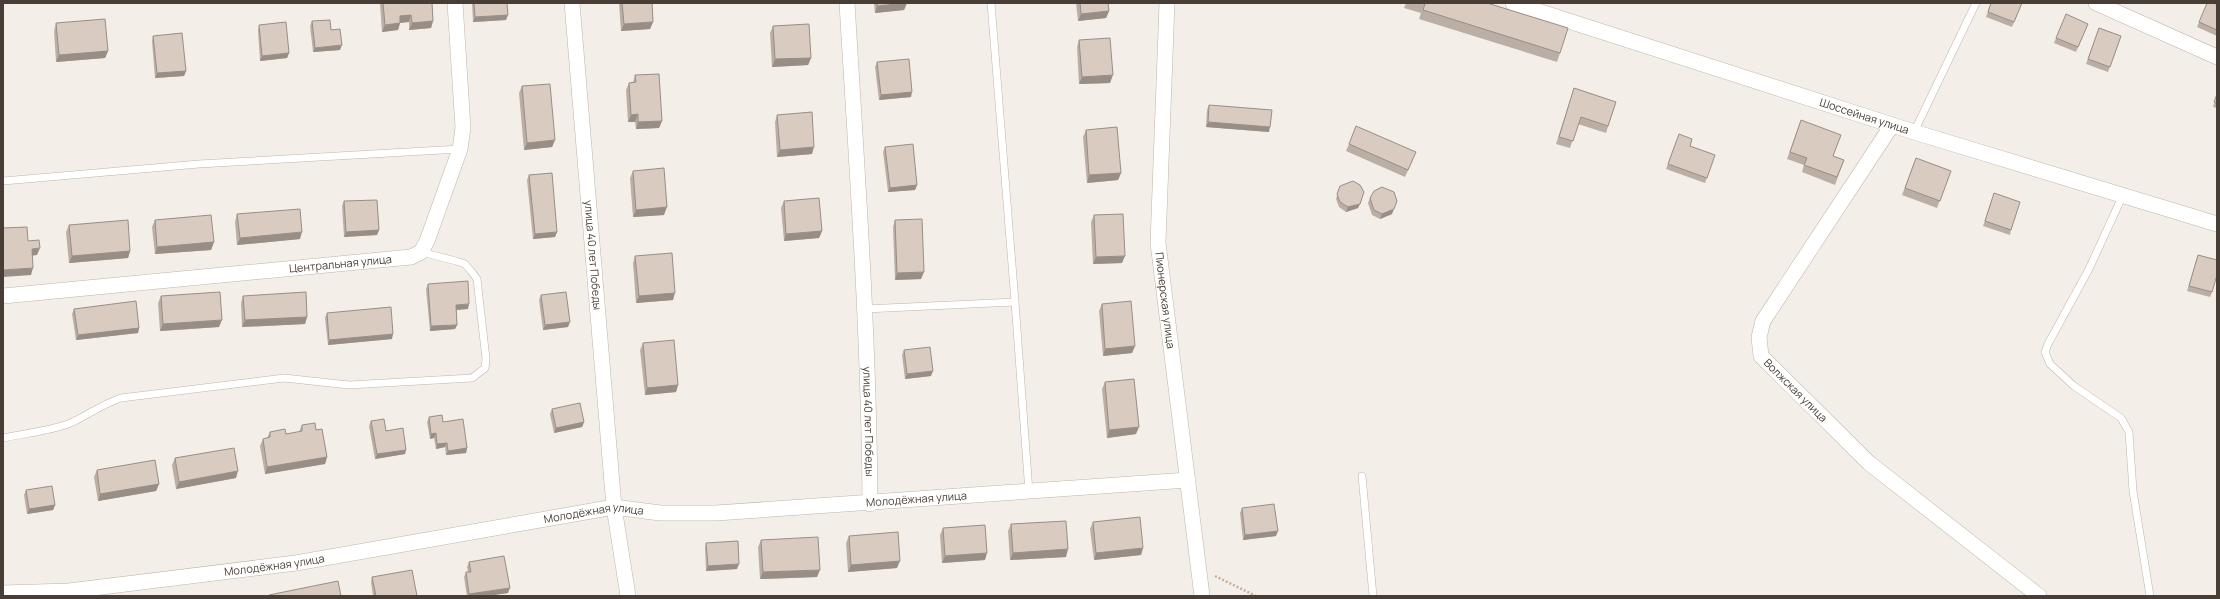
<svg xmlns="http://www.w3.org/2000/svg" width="2220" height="599" font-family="Manrope,sans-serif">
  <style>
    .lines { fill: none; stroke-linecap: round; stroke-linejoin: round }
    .service-casing { stroke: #c0b5aa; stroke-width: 8 }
    .minor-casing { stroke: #c0b5aa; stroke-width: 16 }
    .path { stroke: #c2ae9b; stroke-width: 2.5; stroke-dasharray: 2 2; stroke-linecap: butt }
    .service { stroke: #fff; stroke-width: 7 }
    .minor { stroke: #fff; stroke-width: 15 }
    .wall { fill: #bbafa5 }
    .shaded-wall { fill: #988e86 }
    .building { fill: #d9cbc0; stroke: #988e86 }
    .labels { text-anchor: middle; stroke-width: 3; stroke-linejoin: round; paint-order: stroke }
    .street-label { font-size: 11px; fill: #483e36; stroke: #fff }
  </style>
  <rect width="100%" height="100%" fill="#f4eee8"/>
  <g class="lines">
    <!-- service casing -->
    <g class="service-casing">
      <g id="service">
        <path d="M1914,132L1976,3"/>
        <path d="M3,181L199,164L460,149"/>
        <path d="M2122,197L2089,269L2048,344L2045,352L2050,364L2074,386L2121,418L2129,432L2133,491L2150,596"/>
        <path d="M1015,302L1029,492"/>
        <path d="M865,309L1015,302L991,3"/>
        <path d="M3,438C26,433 52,431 73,422C89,414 103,404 121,398L284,378L349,385L472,378L485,368L486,359L477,279L471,271L465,264L456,261L421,252"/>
        <path d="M1362,476L1373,596"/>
      </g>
    </g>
    <!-- minor casing -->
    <g class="minor-casing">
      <g id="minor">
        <path id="s1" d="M572,3L614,507L628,596"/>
        <path id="s2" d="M847,3C857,170 869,336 870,504"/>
        <path id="s3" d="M1167,3L1158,243L1202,596"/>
        <path id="s4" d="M1513,3L1914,132L2217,224"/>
        <path d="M2096,3L2217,57"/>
        <path id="s5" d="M1892,125L1763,321L1759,337L1761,356L1869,463L2039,596"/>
        <path id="s6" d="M3,296L411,257L421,252L427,241L460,149L463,128L455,3"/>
        <path id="s7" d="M3,593L69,591L296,563L614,507L660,513H716L1188,480"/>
      </g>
    </g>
    <!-- path -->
    <path class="path" d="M1215,576L1256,596"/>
    <!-- service -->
    <use href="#service" class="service"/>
    <!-- minor -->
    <use href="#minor" class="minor"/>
  </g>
  <!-- wall -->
  <g class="wall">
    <path d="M380,3H432L433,21L431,28L409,30V22L400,23L398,30L382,32Z"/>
    <path d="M472,3H507L506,20L473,22Z"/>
    <path d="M619,3H652L653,22L650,29L621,31Z"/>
    <path d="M874,3H907L904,10L875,13Z"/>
    <path d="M1076,3H1108L1109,11L1106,18L1078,21Z"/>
    <path d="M1406,3H1487L1560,53L1557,62L1419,19L1421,13L1404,8Z"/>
    <path d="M1991,3H2022L2012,27L1986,17Z"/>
    <path d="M2217,5V36L2197,27L2199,22Z"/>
    <path d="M312,21L331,30L340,50L313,52L310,26Z"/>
    <path d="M56,23L108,51L105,58L56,62L54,31Z"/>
    <path d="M259,25L289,53L287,58L260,61L258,30Z"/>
    <path d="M773,26L811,58L808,65L772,67L770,33Z"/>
    <path d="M2099,28L2121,36L2108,72L2086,64Z"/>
    <path d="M2086,29L2076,52L2054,43L2056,38Z"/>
    <path d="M153,36L186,71L184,76L155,78L152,41Z"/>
    <path d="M1079,40L1110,83L1079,84L1077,47Z"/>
    <path d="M877,62L911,97L879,100L875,67Z"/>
    <path d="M635,75L662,121L659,128L636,129L635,122H628L626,90L629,83L633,82Z"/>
    <path d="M522,86L555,140L552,147L524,150L519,93Z"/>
    <path d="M1574,88L1616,102L1606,133L1578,124L1570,148L1556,144Z"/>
    <path d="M2217,94V108L2213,107Z"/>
    <path d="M1209,105L1269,132L1206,127L1207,110Z"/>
    <path d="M777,115L812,154L777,157L775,122Z"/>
    <path d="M1801,120L1833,156L1844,160L1835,185L1802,172L1804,165L1787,159Z"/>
    <path d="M1086,130L1121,173L1118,180L1087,183L1083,137Z"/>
    <path d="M1679,134L1690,146L1715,155L1705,183L1666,169Z"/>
    <path d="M1349,144L1413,159L1405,177L1346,151Z"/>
    <path d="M885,147L917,185L915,190L888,192L883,152Z"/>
    <path d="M1916,158L1951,171L1937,208L1902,195Z"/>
    <path d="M633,171L664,215L633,217L630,178Z"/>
    <path d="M529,175L557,232L555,237L533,239L527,180Z"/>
    <path d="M1340,186L1364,192L1358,208L1346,212L1339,207L1336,199Z"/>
    <path d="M1994,193L2011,230L2010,235L1983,226Z"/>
    <path d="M1370,198L1392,214L1380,219L1372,215L1368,203Z"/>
    <path d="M344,201L379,230L377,235L344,237L342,206Z"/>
    <path d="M784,201L822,231L819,238L784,241L781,208Z"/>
    <path d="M237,214L300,239L237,245L235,222Z"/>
    <path d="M1094,215L1122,263L1093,264L1091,222Z"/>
    <path d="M155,220L214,242L211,250L155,254L152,227Z"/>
    <path d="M895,220L921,279L895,280L893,227Z"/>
    <path d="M69,225L130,251L128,258L69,263L66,232Z"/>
    <path d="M2198,255L2212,292L2210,297L2187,291Z"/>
    <path d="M635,256L673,300L636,303L633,263Z"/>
    <path d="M428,284L468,309L456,310L457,325L455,329L430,331L426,289Z"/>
    <path d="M541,295L568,327L543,330L539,300Z"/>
    <path d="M161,296L219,327L160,331L158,303Z"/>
    <path d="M243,296L307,317L305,324L242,327L241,303Z"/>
    <path d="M1102,304L1135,346L1132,353L1103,356L1099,311Z"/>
    <path d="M74,309L139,328L138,333L76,340L72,314Z"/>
    <path d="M327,313L392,339L328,345L325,318Z"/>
    <path d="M643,343L678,385L676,392L645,395L640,350Z"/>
    <path d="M904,350L931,376L905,379L902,355Z"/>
    <path d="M1105,382L1136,434L1107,438L1102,389Z"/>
    <path d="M552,409L584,422L582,427L554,433L550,414Z"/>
    <path d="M429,417L443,422L467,448L466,453L446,455L445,447L436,449L434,438L430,439L427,422Z"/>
    <path d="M371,421L386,431L406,450L405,454L375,459L369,426Z"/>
    <path d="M302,425L316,430L327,457L325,464L265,474L260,446L263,439L267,438L270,432L286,434L299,432Z"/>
    <path d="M175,458L236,478L176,489L172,465Z"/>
    <path d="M97,470L159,484L156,491L98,501L94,477Z"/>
    <path d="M26,490L55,505L53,510L27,514L24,495Z"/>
    <path d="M1242,508L1276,536L1243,540L1240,513Z"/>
    <path d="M1093,522L1143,548L1141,555L1094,560L1090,529Z"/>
    <path d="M1011,524L1066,557L1010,560L1008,531Z"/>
    <path d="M943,528L985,560L942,563L940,535Z"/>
    <path d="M849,536L897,568L848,572L846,543Z"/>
    <path d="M761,540L817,577L760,579L758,547Z"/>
    <path d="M706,543L737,569L706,571L705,548Z"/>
    <path d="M469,562L508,593L487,596H467L464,577L466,572H468L467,567Z"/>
    <path d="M372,577L417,596H373L371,582Z"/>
  </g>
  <!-- shaded-wall -->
  <g class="shaded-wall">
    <path d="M907,3L904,10L875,13L877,6Z"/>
    <path d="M1109,11L1106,18L1078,21L1081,14Z"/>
    <path d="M411,15L409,22L397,23L400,16Z"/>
    <path d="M508,15L506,20L473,22L475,17Z"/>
    <path d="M433,21L431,28L409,30L412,23Z"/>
    <path d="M653,22L650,29L621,31L624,24Z"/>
    <path d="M400,23L398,30L382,32L385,25Z"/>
    <path d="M342,45L340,50L313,52L315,48Z"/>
    <path d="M108,51L105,58L56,62L59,55Z"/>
    <path d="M289,53L287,58L260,61L262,56Z"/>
    <path d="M811,58L808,65L772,67L775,59Z"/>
    <path d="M186,71L184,76L155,78L157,73Z"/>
    <path d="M1113,75L1110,83L1079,84L1082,77Z"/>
    <path d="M912,92L911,97L879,100L881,95Z"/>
    <path d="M638,114L635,122H628L631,115Z"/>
    <path d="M662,121L659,128L636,129L638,122Z"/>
    <path d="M1208,122L1270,127L1269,132L1206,127Z"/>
    <path d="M555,140L552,147L524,150L527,143Z"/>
    <path d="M814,147L812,154L777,157L780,150Z"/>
    <path d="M1121,173L1118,180L1087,183L1089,175Z"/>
    <path d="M917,185L915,190L888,192L890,188Z"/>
    <path d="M1360,204L1358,208L1346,212L1348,207Z"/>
    <path d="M667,207L664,215L633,217L636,210Z"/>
    <path d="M1394,209L1392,214L1380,219L1382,214Z"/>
    <path d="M379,230L377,235L344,237L346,232Z"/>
    <path d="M822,231L819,238L784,241L786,234Z"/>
    <path d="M302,232L300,239L237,245L240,238Z"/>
    <path d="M557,232L555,237L533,239L535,234Z"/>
    <path d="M214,242L211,250L155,254L157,247Z"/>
    <path d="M40,248L37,255L30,256L32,249Z"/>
    <path d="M130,251L128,258L69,263L72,256Z"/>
    <path d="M1125,256L1122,263L1093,264L1096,257Z"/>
    <path d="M33,268L31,275L3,277V270Z"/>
    <path d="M924,272L921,279L895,280L897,273Z"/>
    <path d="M675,293L673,300L636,303L639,296Z"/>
    <path d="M469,304L468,309L454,310L456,305Z"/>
    <path d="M307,317L305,324L242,327L245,320Z"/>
    <path d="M222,320L219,327L160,331L163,324Z"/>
    <path d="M570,322L568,327L543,330L545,325Z"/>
    <path d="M457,325L455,329L430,331L431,326Z"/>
    <path d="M139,328L138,333L76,340L78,335Z"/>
    <path d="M393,334L392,339L328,345L329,340Z"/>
    <path d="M1135,346L1132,353L1103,356L1105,349Z"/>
    <path d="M933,371L931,376L905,379L907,374Z"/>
    <path d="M678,385L676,392L645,395L647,388Z"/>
    <path d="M584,422L582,427L554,433L556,428Z"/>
    <path d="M1139,427L1136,434L1107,438L1109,430Z"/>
    <path d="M436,433L434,438L430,439L431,434Z"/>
    <path d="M447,443L445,447L436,449L437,444Z"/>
    <path d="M467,448L466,453L446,455L448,451Z"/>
    <path d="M406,450L405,454L375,459L377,454Z"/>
    <path d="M327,457L325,464L265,474L267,467Z"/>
    <path d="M238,471L236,478L176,489L179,482Z"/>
    <path d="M159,484L156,491L98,501L100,494Z"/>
    <path d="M55,505L53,510L27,514L29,509Z"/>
    <path d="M1278,531L1276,536L1243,540L1245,535Z"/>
    <path d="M1143,548L1141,555L1094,560L1096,553Z"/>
    <path d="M1068,549L1066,557L1010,560L1013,553Z"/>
    <path d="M987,553L985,560L942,563L945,556Z"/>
    <path d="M900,561L897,568L848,572L851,565Z"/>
    <path d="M739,564L737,569L706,571L708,566Z"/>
    <path d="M820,570L817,577L760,579L763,572Z"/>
    <path d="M510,588L508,593L487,596H469V594Z"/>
  </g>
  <!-- building -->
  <g class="building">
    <path d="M383,3H432L433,21L412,23L411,15L400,16V23L385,25Z"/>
    <path d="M474,3H507L508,15L475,17Z"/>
    <path d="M622,3H652L653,22L624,24Z"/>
    <path d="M877,3H907L877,6Z"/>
    <path d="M1080,3H1108L1109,11L1081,14Z"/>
    <path d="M1421,3H1487L1568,28L1560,53L1423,10L1425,4Z"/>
    <path d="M1991,3H2022L2014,22L1988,12Z"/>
    <path d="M2207,3H2214L2217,5V30L2199,22Z"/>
    <path d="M2066,14L2088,24L2078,47L2056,38Z"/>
    <path d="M105,19L108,51L59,55L56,23Z"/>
    <path d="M330,20L331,30L340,29L342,45L315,48L312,21Z"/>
    <path d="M286,22L289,53L262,56L259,25Z"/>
    <path d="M809,24L811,58L775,59L773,26Z"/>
    <path d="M2099,28L2121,36L2110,67L2088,59Z"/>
    <path d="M182,33L186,71L157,73L153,36Z"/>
    <path d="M1110,38L1113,75L1082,77L1079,40Z"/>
    <path d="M909,59L912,92L881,95L877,62Z"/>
    <path d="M659,74L662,121L638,122V114L631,115L629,83L636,82L635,75Z"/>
    <path d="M550,84L555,140L527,143L522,86Z"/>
    <path d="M1574,88L1616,102L1608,126L1581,117L1573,141L1559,137Z"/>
    <path d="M2217,94V103L2214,102Z"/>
    <path d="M1209,105L1272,110L1270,127L1208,122Z"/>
    <path d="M812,112L814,147L780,150L777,115Z"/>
    <path d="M1801,120L1841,135L1833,156L1844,160L1837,177L1804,165L1807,158L1790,152Z"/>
    <path d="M1356,126L1416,152L1408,170L1349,144Z"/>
    <path d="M1117,127L1121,173L1089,175L1086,130Z"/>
    <path d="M1679,134L1692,139L1690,146L1715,155L1707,178L1668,164Z"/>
    <path d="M913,144L917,185L890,188L885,147Z"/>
    <path d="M1916,158L1951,171L1940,201L1905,188Z"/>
    <path d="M664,168L667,207L636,210L633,171Z"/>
    <path d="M552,173L557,232L535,234L529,175Z"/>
    <path d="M1353,181L1360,185L1364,192L1360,204L1348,207L1340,202L1337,194L1340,186Z"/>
    <path d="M1382,187L1394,192L1397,201L1394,209L1382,214L1374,210L1370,198L1374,191Z"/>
    <path d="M1994,193L2020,202L2011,230L1985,221Z"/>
    <path d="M819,198L822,231L786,234L784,201Z"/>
    <path d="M377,200L379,230L346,232L344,201Z"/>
    <path d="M300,209L302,232L240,238L237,214Z"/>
    <path d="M1123,214L1125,256L1096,257L1094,215Z"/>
    <path d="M211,215L214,242L157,247L155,220Z"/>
    <path d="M922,219L924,272L897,273L895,220Z"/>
    <path d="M128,220L130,251L72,256L69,225Z"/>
    <path d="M27,227L28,241L39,240L40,248L32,249L33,268L3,270V228Z"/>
    <path d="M672,253L675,293L639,296L635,256Z"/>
    <path d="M2198,255L2217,260V275L2212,292L2189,286Z"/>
    <path d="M468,281L469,304L456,305L457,325L431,326L428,284Z"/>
    <path d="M220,292L222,320L163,324L161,296Z"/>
    <path d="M306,292L307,317L245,320L243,296Z"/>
    <path d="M566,292L570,322L545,325L541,295Z"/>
    <path d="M136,301L139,328L78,335L74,309Z"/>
    <path d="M1131,301L1135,346L1105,349L1102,304Z"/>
    <path d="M391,307L393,334L329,340L327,313Z"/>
    <path d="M674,340L678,385L647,388L643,343Z"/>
    <path d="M930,347L933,371L907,374L904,350Z"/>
    <path d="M1134,379L1139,427L1109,430L1105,382Z"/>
    <path d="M580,403L584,422L556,428L552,409Z"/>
    <path d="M442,415L443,422L463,419L467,448L448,451L447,443L437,444L436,433L431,434L429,417Z"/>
    <path d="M384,419L386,431L403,428L406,450L377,454L371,421Z"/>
    <path d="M315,423L316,430L322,429L327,457L267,467L263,439L270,437V432L285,429L286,434L302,431V425Z"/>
    <path d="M234,448L238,471L179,482L175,458Z"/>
    <path d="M155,460L159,484L100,494L97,470Z"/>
    <path d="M52,486L55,505L29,509L26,490Z"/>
    <path d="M1274,504L1278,531L1245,535L1242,508Z"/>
    <path d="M1140,517L1143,548L1096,553L1093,522Z"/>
    <path d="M1066,521L1068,549L1013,553L1011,524Z"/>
    <path d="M985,525L987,553L945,556L943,528Z"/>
    <path d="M898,532L900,561L851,565L849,536Z"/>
    <path d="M818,537L820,570L763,572L761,540Z"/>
    <path d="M738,541L739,564L708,566L706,543Z"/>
    <path d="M504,556L510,588L469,594L466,572H471L469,562Z"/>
    <path d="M412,570L417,596H376L372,577Z"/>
    <path d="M338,581L341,596H269V595Z"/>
  </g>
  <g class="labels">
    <!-- street labels -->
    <g class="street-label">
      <text dy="4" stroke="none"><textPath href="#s4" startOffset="369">Шоссейная улица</textPath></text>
      <text dy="4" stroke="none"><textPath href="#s1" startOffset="253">улица 40 лет Победы</textPath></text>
      <text dy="4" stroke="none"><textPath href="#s6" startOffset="339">Центральная улица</textPath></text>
      <text dy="4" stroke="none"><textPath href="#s3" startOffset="298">Пионерская улица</textPath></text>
      <text dy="4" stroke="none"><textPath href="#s5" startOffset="319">Волжская улица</textPath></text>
      <text dy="4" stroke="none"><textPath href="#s2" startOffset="419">улица 40 лет Победы</textPath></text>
      <text dy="4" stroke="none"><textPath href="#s7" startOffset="921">Молодёжная улица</textPath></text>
      <text dy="4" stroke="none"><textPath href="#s7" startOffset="597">Молодёжная улица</textPath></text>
      <text dy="4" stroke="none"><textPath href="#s7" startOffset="273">Молодёжная улица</textPath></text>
    </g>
  </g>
  <!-- border -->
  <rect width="2220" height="599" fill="none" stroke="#483e36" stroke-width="8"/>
</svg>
